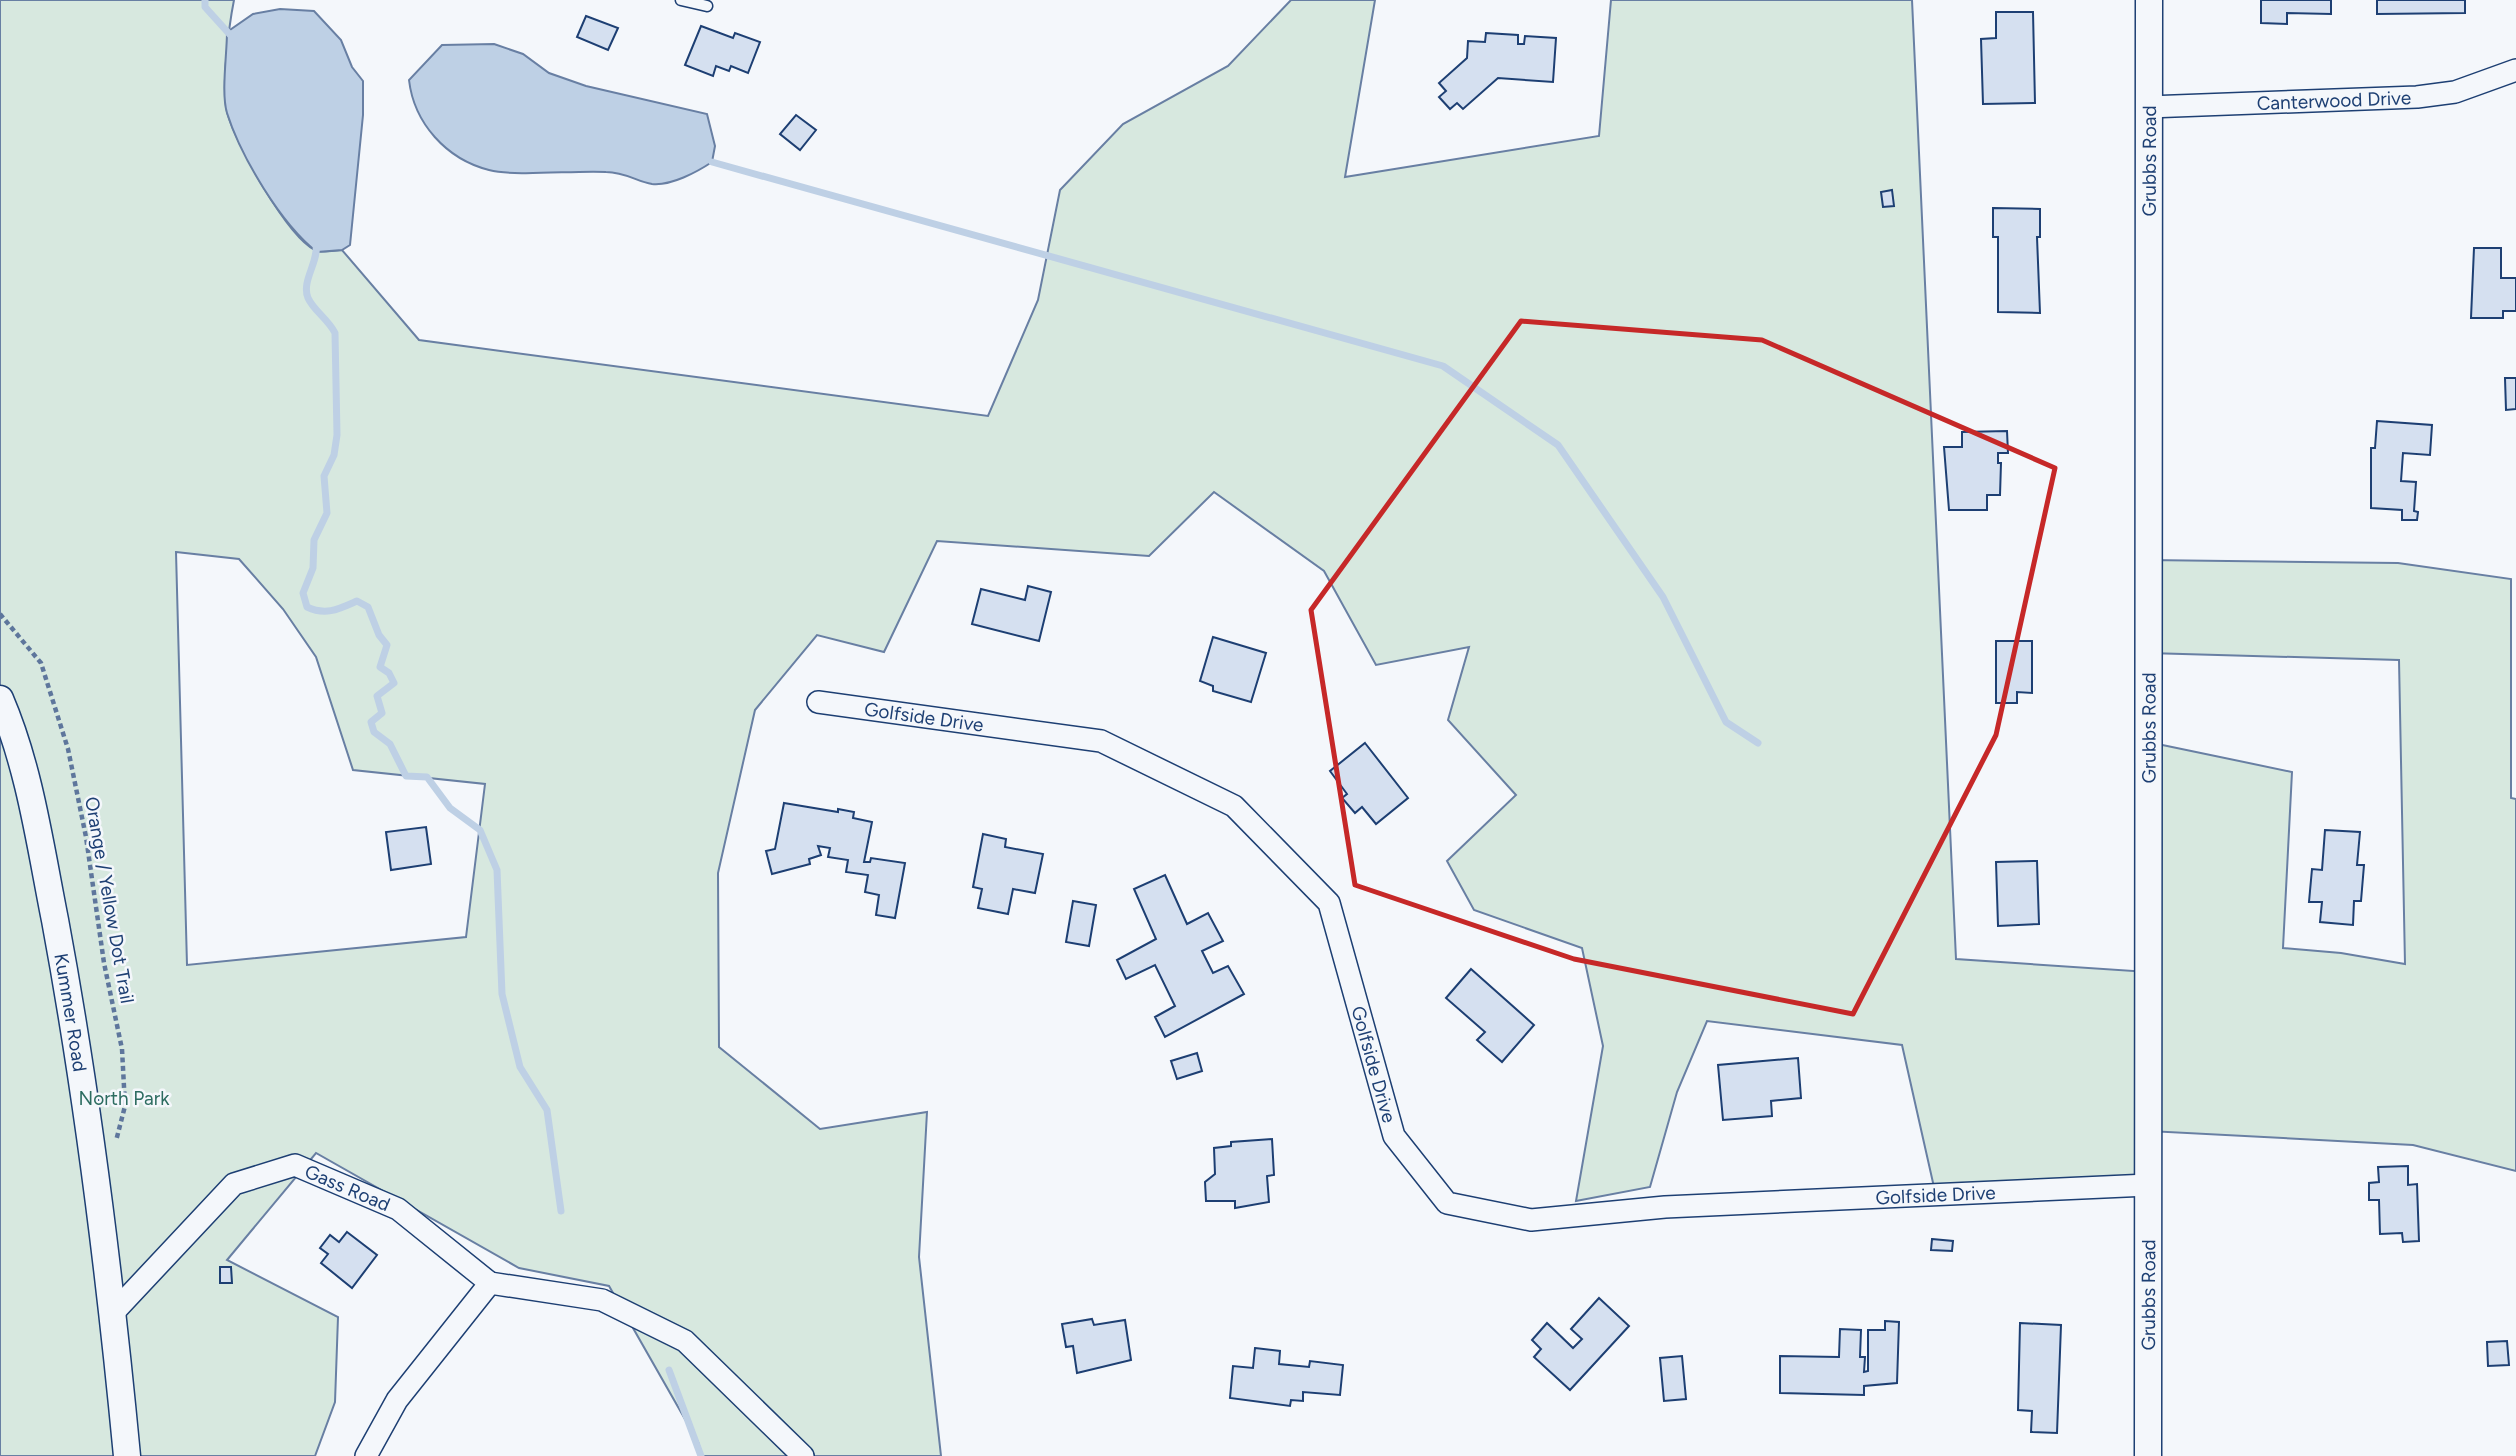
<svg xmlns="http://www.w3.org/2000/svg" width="2516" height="1456" font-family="Figtree,sans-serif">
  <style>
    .green { fill: #d7e8df; stroke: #687fa3; stroke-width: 2; fill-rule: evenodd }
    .water { fill: #bed0e5; stroke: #687fa3; stroke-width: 2 }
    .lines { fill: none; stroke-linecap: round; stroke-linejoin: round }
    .stream { stroke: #bed0e5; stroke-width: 7 }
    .building { fill: #d5e0f0; stroke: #1d3f73; stroke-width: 2 }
    .service-casing { stroke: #1d3f73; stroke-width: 13 }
    .minor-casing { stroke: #1d3f73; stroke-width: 24 }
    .tertiary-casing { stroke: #1d3f73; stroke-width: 29 }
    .path { stroke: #5e769c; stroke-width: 4.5; stroke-dasharray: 5 3.5; stroke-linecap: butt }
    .service { stroke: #f4f7fb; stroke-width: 10 }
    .minor { stroke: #f4f7fb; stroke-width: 21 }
    .tertiary { stroke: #f4f7fb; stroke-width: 26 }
    .marked { fill: none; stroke: #c62828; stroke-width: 5; stroke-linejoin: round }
    .labels { text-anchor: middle; stroke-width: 5; stroke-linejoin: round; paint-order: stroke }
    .street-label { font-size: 19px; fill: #1d3f73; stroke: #f4f7fb }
    .park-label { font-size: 19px; fill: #2c6c60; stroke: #f4f7fb }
  </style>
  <rect width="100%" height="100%" fill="#f4f7fb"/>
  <!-- green -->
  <path class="green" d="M0,0H234C229,25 221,88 227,112C235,143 287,236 315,250C322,253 334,251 342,250L419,340L988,416L1038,300L1060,190L1123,124L1228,66L1291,0H1375L1345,177L1599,136L1611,0H1912L1956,959L2148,972V742L2292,772L2283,948L2341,953L2405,964L2399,660L2148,653V560L2398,563L2511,579V798L2516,799V1171L2413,1145L2149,1131L2148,1185L1936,1196L1902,1045L1707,1021L1677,1092L1650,1187L1576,1201L1603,1046L1582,948L1474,910L1447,861L1516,795L1448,720L1469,647L1376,665L1324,571L1214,492L1149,556L937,541L884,652L817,635L755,710L718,873L719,1047L820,1129L927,1112L919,1257L941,1456H702L698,1442L609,1286L519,1268L316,1153L227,1260L338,1317L335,1402L315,1456H0ZM176,552L239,559L283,609L316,657L353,770L485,784L466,937L187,965Z"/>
  <!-- water -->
  <g class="water">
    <path d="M280,9L314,11L341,40L352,67L363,81V115L350,245L342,250L317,252C281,224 241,157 227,113C221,93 227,54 227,32L253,14Z"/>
    <path d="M494,44L523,54L549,73L586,86L707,114L715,146L712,162C697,172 671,186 652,184C637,182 626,172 606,172C575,170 517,177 489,170C446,159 414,123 409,80L442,45Z"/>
  </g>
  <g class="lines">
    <!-- stream -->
    <g class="stream">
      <path d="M205,0V7L233,38"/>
      <path d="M712,162L1443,366L1558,445L1663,597L1726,722L1758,743"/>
      <path d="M316,244C319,262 301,281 308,298C314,311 328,319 335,333L337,435L334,455L324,476L327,513L314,540L313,568L303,593L307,607C326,616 339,609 357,601L368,607L379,635L387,645L380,667L389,673L394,683L377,696L382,713L371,722L374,732L390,744L406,776L427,777L450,808L480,830L497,870L502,994L520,1067L547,1110L561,1211"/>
      <path d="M669,1370L701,1456"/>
    </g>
  </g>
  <!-- building -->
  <g class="building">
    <path d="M2261,0H2331V14L2287,13V24L2261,23Z"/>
    <path d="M2377,0H2465V13L2377,14Z"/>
    <path d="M1996,12H2033L2035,103L1983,104L1981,39L1996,38Z"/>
    <path d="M586,16L618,28L608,50L577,37Z"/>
    <path d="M701,26L733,38L735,33L760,42L748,73L731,66L729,71L716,66L713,76L685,65Z"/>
    <path d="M1486,33L1518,35V44H1524L1525,36L1556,38L1553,82L1498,78L1463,109L1457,103L1450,109L1439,97L1446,91L1439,83L1467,58L1468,41L1485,42Z"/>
    <path d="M796,115L816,130L800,150L780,134Z"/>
    <path d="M1892,190L1894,206L1883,207L1881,192Z"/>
    <path d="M1993,208L2040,209V237H2037L2040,313L1998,312V237H1993Z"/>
    <path d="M2474,248H2501V278H2516V311H2503V318H2471Z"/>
    <path d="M2505,378H2516V409L2506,410Z"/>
    <path d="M2377,421L2432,425L2430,455L2403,453L2401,481L2416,482L2414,511L2418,512L2417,520H2402V510L2371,508V448H2375Z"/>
    <path d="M2007,431L2008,453H1998V463H2001L2000,495H1987V510H1949L1944,447H1962V432Z"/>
    <path d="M1028,586L1051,592L1039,641L972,624L981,589L1025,600Z"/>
    <path d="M1213,637L1266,653L1251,702L1213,691V686L1200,681Z"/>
    <path d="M1996,641H2032V693L2017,692V703H1996Z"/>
    <path d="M1365,743L1408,798L1376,824L1362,807L1355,813L1342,798L1347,794L1330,771Z"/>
    <path d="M784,803L838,812V809L854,812L853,818L872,822L864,862H870L871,858L905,863L895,918L876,915L879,895L865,892L868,875L846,872L848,860L828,857L830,848L818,846L821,855L809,859L810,864L772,874L766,851L775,849Z"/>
    <path d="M426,827L431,864L391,870L386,832Z"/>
    <path d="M2325,830L2360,832L2357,865H2364L2361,901H2354L2353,925L2320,922L2322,902H2309L2312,869L2322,870Z"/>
    <path d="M983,834L1006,839L1005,847L1043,854L1035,893L1013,889L1008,914L978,908L982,889L973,887Z"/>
    <path d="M2037,861L2039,924L1998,926L1996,862Z"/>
    <path d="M1165,875L1187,924L1208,913L1223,941L1202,951L1213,973L1228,966L1244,994L1165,1037L1155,1017L1175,1006L1155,965L1126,979L1117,960L1156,939L1134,889Z"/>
    <path d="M1073,901L1096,905L1089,946L1066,942Z"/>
    <path d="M1471,969L1534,1025L1502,1062L1477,1040L1485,1032L1446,998Z"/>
    <path d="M1197,1053L1202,1071L1177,1079L1171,1061Z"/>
    <path d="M1798,1058L1801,1098L1771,1101L1772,1116L1723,1120L1718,1065Z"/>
    <path d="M1272,1139L1274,1175L1267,1176L1269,1202L1235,1208V1201H1206L1205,1182L1215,1174L1214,1148L1231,1146V1142Z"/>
    <path d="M2408,1166V1185L2417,1184L2419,1241L2403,1242L2402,1233L2380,1234L2379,1200H2369V1183L2379,1182L2378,1167Z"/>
    <path d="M347,1232L377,1255L352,1288L321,1263L328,1254L320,1248L330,1235L339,1242Z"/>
    <path d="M1932,1239L1953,1241L1952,1251L1931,1250Z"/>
    <path d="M220,1267H231L232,1283H220Z"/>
    <path d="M1599,1298L1629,1326L1570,1390L1534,1357L1541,1349L1532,1340L1547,1323L1573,1348L1582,1339L1571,1329Z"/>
    <path d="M1092,1319L1094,1325L1125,1320L1131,1360L1077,1373L1073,1346L1066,1347L1062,1324Z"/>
    <path d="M1885,1321L1899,1322L1897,1383L1864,1386V1395L1780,1393V1356L1839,1357L1840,1329L1861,1330L1860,1357H1865L1864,1372L1868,1371V1330H1885Z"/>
    <path d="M2020,1323L2061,1325L2057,1433L2031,1432L2032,1411L2018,1410Z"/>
    <path d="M2507,1341L2509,1365L2488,1366L2487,1342Z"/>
    <path d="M1255,1348L1280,1351L1279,1364L1309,1367L1310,1361L1343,1365L1340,1395L1303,1392V1401L1291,1400L1290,1406L1230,1398L1233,1366L1253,1368Z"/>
    <path d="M1682,1356L1686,1399L1664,1401L1660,1358Z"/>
  </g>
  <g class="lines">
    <!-- service casing -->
    <g class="service-casing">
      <path id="service" d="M681,0L707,6"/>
    </g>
    <!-- minor casing -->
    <g class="minor-casing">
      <g id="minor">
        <path id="s1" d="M2148,107L2417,97L2455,92L2516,70"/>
        <path id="s2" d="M818,702L1101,741L1234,806L1329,903L1394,1136L1447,1203L1531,1220L1665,1207L2148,1185"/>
        <path d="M490,1283L602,1300L685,1341L803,1456"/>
        <path id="s3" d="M113,1313L234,1184L295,1165L398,1209L490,1283L397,1400L366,1456"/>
      </g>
    </g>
    <!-- tertiary casing -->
    <g class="tertiary-casing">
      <g id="tertiary">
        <path id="s4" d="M0,699C30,769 40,845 55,920C88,1097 110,1277 127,1456"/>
        <path id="s5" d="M2148,1456L2149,0"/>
      </g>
    </g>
    <!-- path -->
    <path class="path" d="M0,614L41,663L68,749L86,837L104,963L122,1049L125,1106L116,1141"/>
    <!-- service -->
    <use href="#service" class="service"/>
    <!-- minor -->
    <use href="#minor" class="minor"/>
    <!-- tertiary -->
    <use href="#tertiary" class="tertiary"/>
  </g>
  <!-- marked area -->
  <path class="marked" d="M1521,321L1762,340L2055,468L1996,735L1853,1014L1574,959L1355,885L1311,610Z"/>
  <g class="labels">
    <!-- street labels -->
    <g class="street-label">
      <text dy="7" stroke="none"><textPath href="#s1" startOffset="186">Canterwood Drive</textPath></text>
      <text dy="7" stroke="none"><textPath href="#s5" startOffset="1295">Grubbs Road</textPath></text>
      <text dy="7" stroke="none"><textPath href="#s2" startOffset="107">Golfside Drive</textPath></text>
      <text dy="7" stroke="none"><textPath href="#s5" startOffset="728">Grubbs Road</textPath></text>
      <text transform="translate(110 900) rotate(80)" y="7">Orange / Yellow Dot Trail</text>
      <text dy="7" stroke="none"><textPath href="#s4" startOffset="322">Kummer Road</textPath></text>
      <text dy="7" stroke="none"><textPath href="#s2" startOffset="737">Golfside Drive</textPath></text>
      <text dy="7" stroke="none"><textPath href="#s3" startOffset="298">Gass Road</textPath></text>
      <text dy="7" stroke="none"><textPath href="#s2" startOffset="1388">Golfside Drive</textPath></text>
      <text dy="7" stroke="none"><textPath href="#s5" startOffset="161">Grubbs Road</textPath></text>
    </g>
    <!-- park labels -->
    <g class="park-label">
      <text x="124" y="1105">North Park</text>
    </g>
  </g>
</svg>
